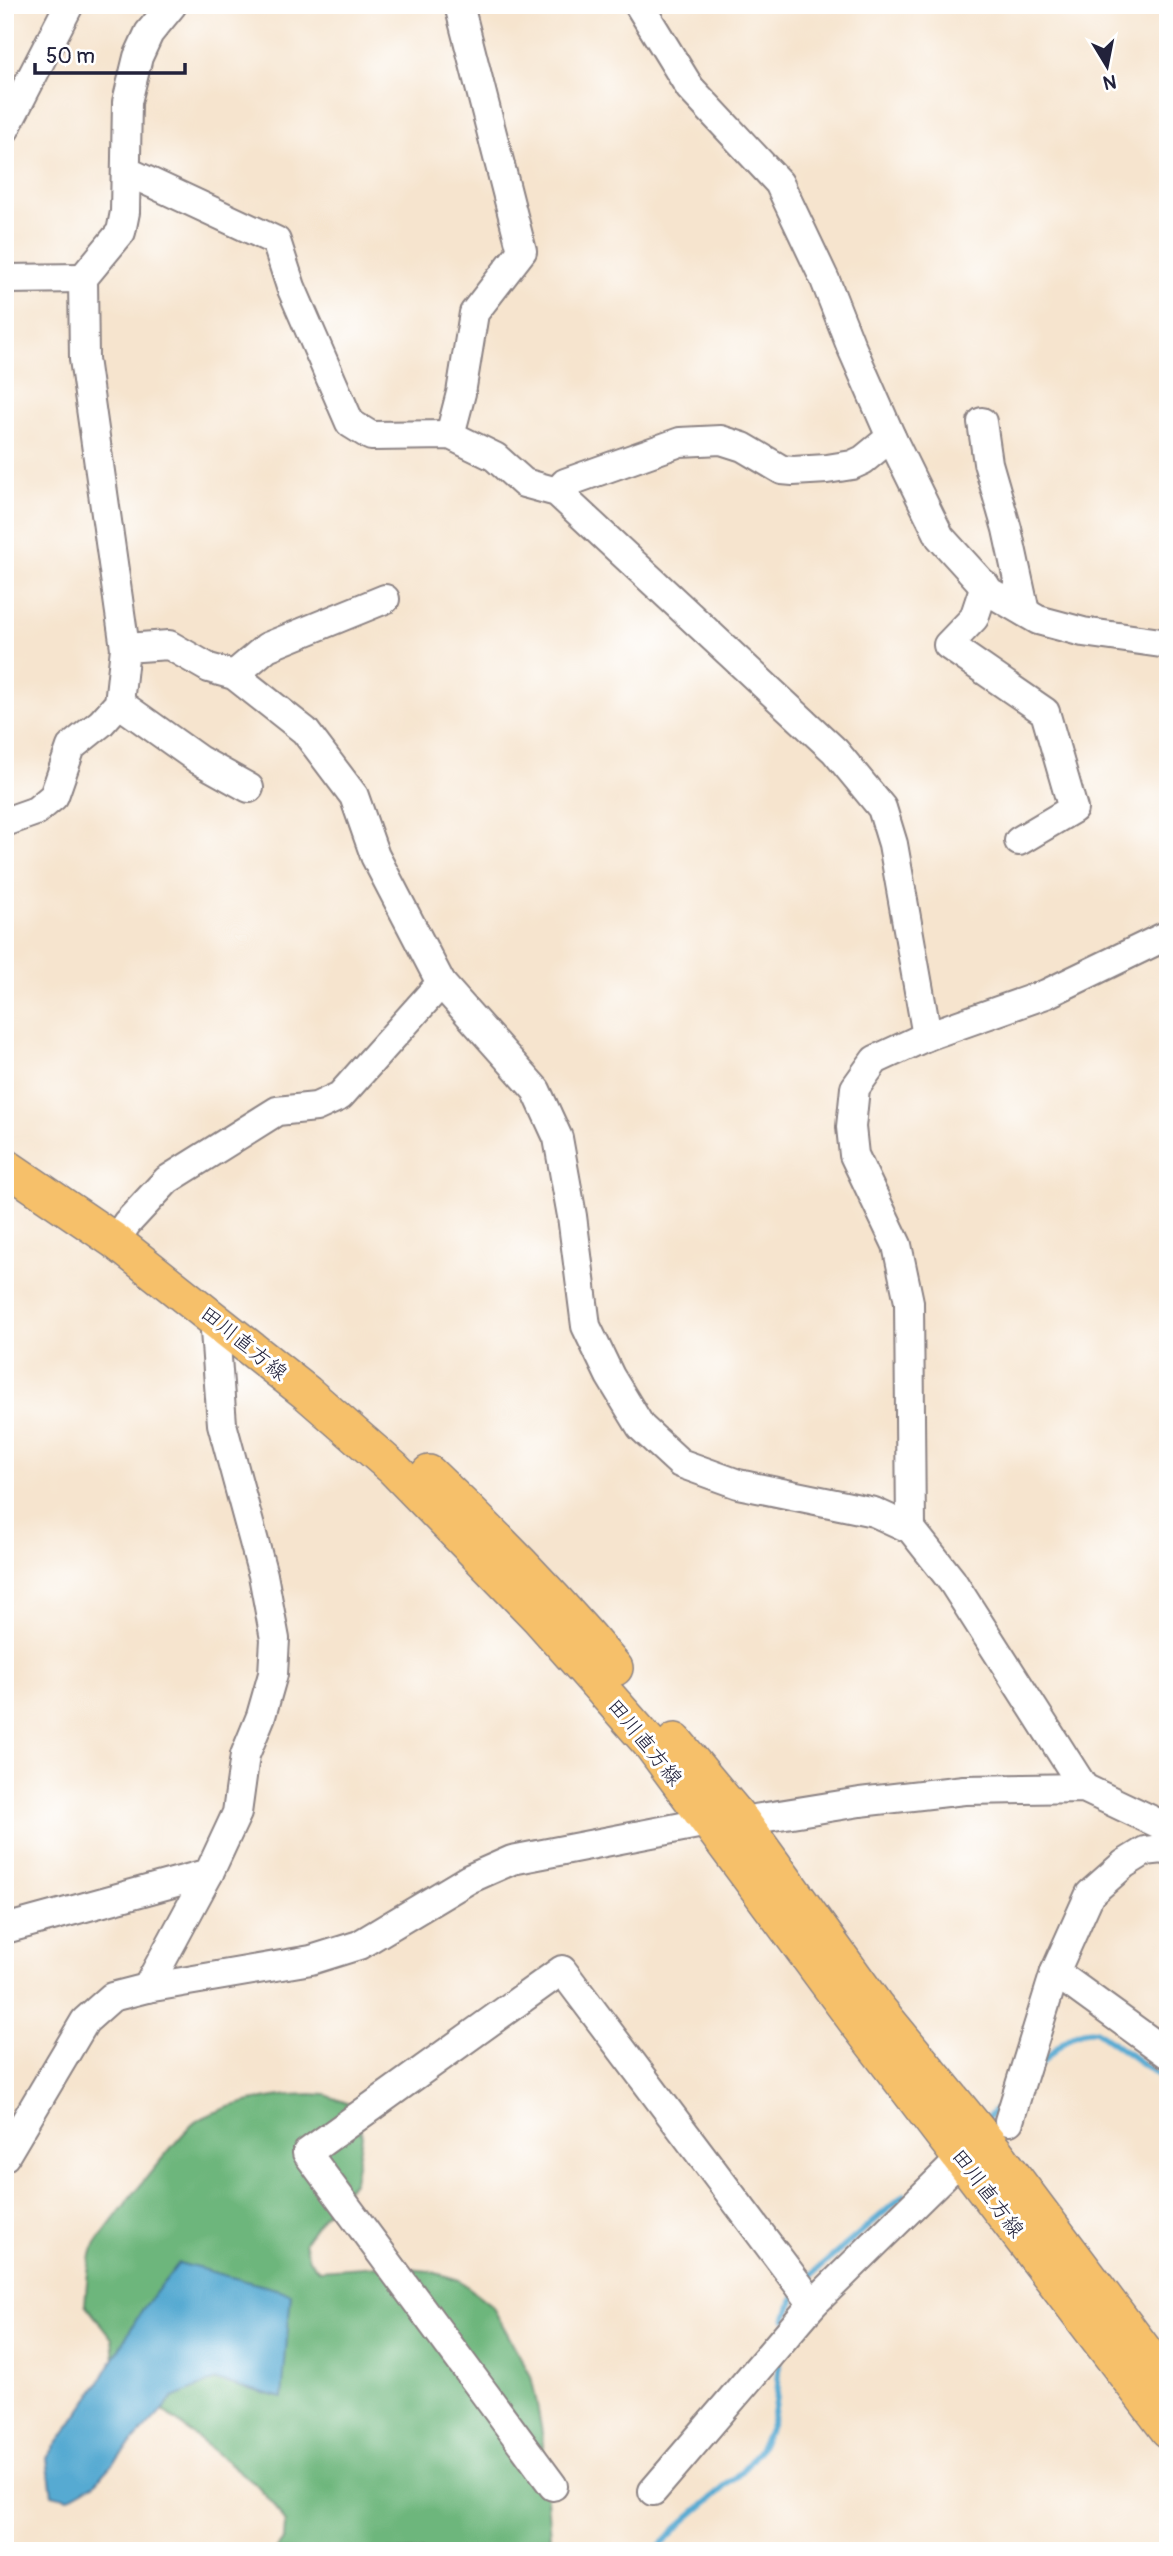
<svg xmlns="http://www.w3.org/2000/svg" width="1173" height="2556" font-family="Pangolin,'Klee One',sans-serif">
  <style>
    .forest { fill: #6db67c; stroke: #486c5c; stroke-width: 2 }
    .water { fill: #56aad2; stroke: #3c6686; stroke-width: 2 }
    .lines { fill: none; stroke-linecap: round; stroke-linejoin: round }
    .stream { stroke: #56aad2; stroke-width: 6 }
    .minor-casing { stroke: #8c8384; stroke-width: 32 }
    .major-casing { stroke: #8c8384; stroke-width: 38 }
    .minor { stroke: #fff; stroke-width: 28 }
    .major { stroke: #f6c06b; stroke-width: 35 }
    .labels { text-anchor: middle; stroke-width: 6; stroke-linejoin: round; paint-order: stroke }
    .street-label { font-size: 21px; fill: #22223b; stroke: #fff }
  </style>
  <rect width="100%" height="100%" fill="#fff"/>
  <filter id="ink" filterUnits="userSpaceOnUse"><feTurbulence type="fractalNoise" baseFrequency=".0143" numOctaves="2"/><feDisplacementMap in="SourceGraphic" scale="14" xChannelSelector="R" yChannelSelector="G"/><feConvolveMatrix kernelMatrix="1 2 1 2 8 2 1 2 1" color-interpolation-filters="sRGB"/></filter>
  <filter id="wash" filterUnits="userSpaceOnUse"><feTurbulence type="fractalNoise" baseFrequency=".00686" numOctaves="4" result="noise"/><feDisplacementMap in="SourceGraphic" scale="28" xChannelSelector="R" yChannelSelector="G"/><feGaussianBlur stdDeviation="1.57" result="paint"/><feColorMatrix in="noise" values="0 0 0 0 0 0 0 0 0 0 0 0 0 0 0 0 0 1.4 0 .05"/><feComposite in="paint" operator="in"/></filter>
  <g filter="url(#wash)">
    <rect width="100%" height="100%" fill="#f6e4ce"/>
    <!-- forest -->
    <path class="forest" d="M311,2094L326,2095L347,2103L356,2110L362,2136L354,2181L324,2215L304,2242L309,2260L319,2270L379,2266L429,2271L459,2280L492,2306L531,2376L536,2399L542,2433L551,2551H275L284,2539L285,2523L275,2506L255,2484L124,2379L114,2359L112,2339L85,2304C87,2287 87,2267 92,2251C96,2239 186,2126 197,2121C232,2102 272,2095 311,2094Z"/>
    <!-- water -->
    <path class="water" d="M179,2263L291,2293L282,2398L216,2380L173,2398L94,2484L69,2498L52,2494L47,2458L96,2388L142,2310Z"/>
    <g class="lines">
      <!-- stream -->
      <g class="stream">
        <path d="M1036,2069C1052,2054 1071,2027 1096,2031L1168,2082"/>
        <path d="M984,2121L1004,2102"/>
        <path d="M803,2282L904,2195"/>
        <path d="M785,2319L796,2293"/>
        <path d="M656,2551C687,2509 749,2481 768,2432C778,2409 778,2382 780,2357"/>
      </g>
    </g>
  </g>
  <g filter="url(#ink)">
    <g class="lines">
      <!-- minor casing -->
      <g class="minor-casing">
        <g id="minor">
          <path d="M639,5L690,88L779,183L825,280L851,346L891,437L940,537L990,592L1038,620L1083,632L1168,644"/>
          <path d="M5,129L69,5"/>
          <path d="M126,171L276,241L291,287L350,423L371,436L450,435L495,457L524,483L557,492L835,751L882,808L893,844L927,1036"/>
          <path d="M5,279L83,278"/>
          <path d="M982,422L988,463L1007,529L1025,612"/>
          <path d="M450,435L461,393L474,313L522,251L459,5"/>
          <path d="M557,492L565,483L680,442L721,440L743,447L782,470L793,471L827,469L852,465L863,460L891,437"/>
          <path d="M985,585L974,618L948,645L1045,712L1073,809L1019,841"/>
          <path d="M125,648L169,645L209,668L234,675L305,731L354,796L375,856L441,983L536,1090L558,1138L572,1216L586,1326L610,1376L641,1427L680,1463L738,1484L874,1512L911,1529L952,1581L1084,1788"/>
          <path d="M234,675L267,647L385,599"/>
          <path d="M119,703L199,760L249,788"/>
          <path d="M5,822L36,811L54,796L71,747L101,723L119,703L125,648L84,359L83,278L121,232L125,212L127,102L138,57L149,33L172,5"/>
          <path d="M115,1241L127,1223L167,1180L277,1111L316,1107L340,1096L441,983"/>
          <path d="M911,1529L909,1302L897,1245L854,1155L851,1127L855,1088L875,1060L927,1036L1046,994L1168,935"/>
          <path d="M5,1929L209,1873"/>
          <path d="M1055,1972L1168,2054"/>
          <path d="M147,1988L209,1873L237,1813L245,1755L261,1716L273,1674L275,1639L263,1575L222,1424L214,1318"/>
          <path d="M1009,2121L1055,1972L1090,1894L1124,1864L1145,1851L1163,1849L1168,1851"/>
          <path d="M5,2156L85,2021L112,1997L147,1988L311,1960L359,1945L469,1879L512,1860L708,1822L742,1821L860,1802L964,1790L1084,1788L1168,1828"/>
          <path d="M553,2486L307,2153L562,1970L813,2304"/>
          <path d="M653,2491L813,2304L974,2146"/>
        </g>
      </g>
      <!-- major casing -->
      <g class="major-casing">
        <g id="major">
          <path d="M5,1166L115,1241L307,1393L393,1468L538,1617L652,1746L857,2023L1168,2430"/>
          <path d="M429,1473C495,1535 557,1599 615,1668"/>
          <path d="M675,1741L742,1821L875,2005L994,2150L1168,2382"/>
        </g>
      </g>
      <!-- minor -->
      <use href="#minor" class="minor"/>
      <!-- major -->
      <use href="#major" class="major"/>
    </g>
  </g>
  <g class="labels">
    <!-- street labels -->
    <g class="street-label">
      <text transform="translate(244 1343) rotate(39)" y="7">田川直方線</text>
      <text transform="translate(645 1742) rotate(51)" y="7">田川直方線</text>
      <text transform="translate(988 2193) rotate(53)" y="7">田川直方線</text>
    </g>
  </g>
  <!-- margin -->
  <rect width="1173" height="2556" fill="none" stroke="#fff" stroke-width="28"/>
  <!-- north arrow -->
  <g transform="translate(1107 66) rotate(170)" stroke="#ffffff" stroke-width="5" paint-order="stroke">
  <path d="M0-5L12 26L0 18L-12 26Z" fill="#22223b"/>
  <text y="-10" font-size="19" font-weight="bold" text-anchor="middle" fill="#22223b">N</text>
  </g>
  <!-- scale -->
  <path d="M35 63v10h150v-10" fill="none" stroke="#22223b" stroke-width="3.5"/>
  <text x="46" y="63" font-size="21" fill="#22223b" stroke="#ffffff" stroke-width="5" paint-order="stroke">50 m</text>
</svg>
